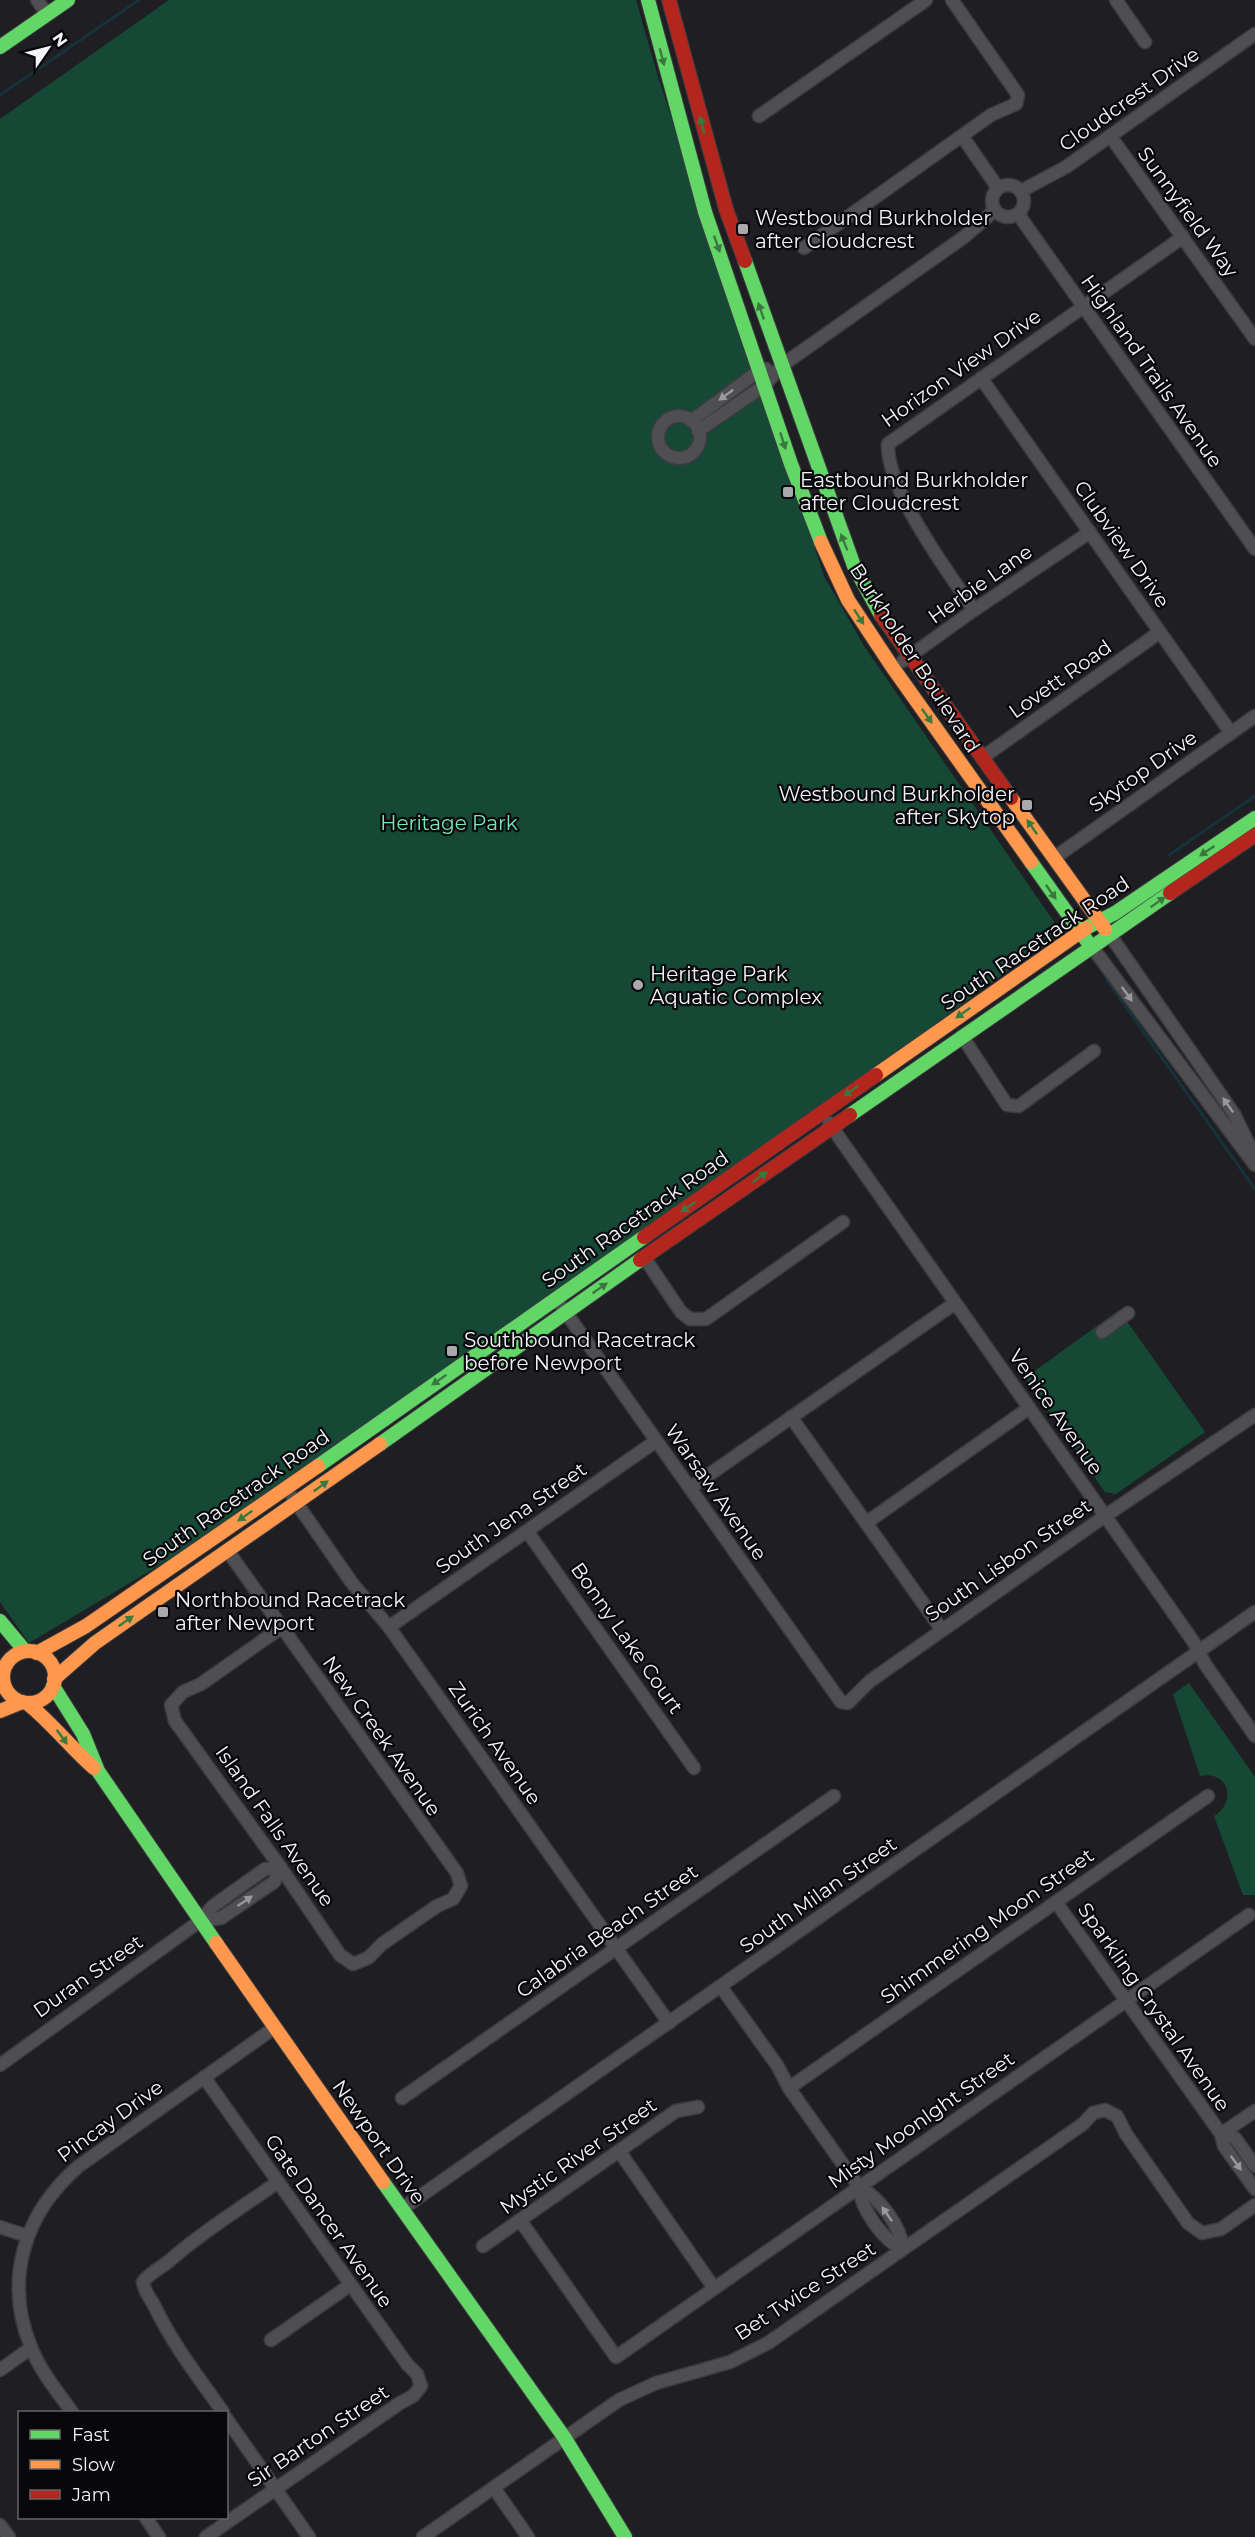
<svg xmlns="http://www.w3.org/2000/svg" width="1255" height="2537" font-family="Montserrat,sans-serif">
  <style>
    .green { fill: #154936 }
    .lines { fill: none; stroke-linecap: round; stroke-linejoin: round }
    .stream { stroke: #16323a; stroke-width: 3 }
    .street-casing { stroke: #3c3b3f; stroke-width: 15 }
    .fast-casing { stroke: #3c3b3f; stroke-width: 16 }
    .slow-casing { stroke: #3c3b3f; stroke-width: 16 }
    .jam-casing { stroke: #3c3b3f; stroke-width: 16 }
    .street { stroke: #4f4f52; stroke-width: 12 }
    .fast { stroke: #63d668; stroke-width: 14 }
    .slow { stroke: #ff974d; stroke-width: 14 }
    .jam { stroke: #b3261e; stroke-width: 14 }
    .oneway { fill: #3a793e }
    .oneway2 { fill: #99999d }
    .poi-dot { fill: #a9a9ae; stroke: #08080b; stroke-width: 2 }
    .labels { text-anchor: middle; stroke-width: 4.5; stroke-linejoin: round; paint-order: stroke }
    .street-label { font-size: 20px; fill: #f4f3f9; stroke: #08080b }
    .poi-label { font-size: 20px; fill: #f4f3f9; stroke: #08080b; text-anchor: start }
    .park-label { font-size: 20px; fill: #77e9b6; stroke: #08080b }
  </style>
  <rect width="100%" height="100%" fill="#1f1f23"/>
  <!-- green -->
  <g class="green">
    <path d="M169,0H636L658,77L824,576L864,646L1061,932L580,1283L264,1503L29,1643L0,1602V119Z"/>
    <path d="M1119,1310L1205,1432L1116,1494L1105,1492L1025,1378Z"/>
    <path d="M1189,1683L1255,1777V1895H1243L1214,1816C1238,1801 1228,1770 1200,1776L1173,1694Z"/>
  </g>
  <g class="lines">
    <!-- stream -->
    <g class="stream">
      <path d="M0,95L139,0"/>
      <path d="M1169,855L1255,796"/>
      <path d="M1106,979L1255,1189"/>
    </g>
    <!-- street casing -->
    <g class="street-casing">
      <g id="street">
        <path d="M37,0L47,14"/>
        <path d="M1116,0L1145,42"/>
        <path d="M759,116L926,0"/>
        <path d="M962,136L998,188"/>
        <path d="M1111,137L1255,339"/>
        <circle cx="1008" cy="201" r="16"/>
        <path d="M1021,191L1066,167L1255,34"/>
        <path d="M1018,214L1255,549"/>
        <path d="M804,248L991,115L1016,104L1018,95L952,0"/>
        <path d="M981,378L1231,733"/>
        <circle cx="679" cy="437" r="21"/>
        <path d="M691,421L760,370L766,369"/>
        <path d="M698,431L765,385L781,366L964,237L995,210"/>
        <path d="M974,610C948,572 886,489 888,444L1183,237"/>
        <path d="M903,661L974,610L1090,532"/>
        <path d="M983,757L1160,632"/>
        <path d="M1054,858L1255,716"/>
        <path d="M1110,935L1234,1114L1254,1155"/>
        <path d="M1092,947L1255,1165"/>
        <path d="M962,1036L1007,1105L1019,1106L1094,1051"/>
        <path d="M829,1123L1193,1641L1205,1664L1255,1736"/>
        <path d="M644,1257L681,1312L690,1319H706L843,1222"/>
        <path d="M562,1307L841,1702L848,1703L870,1681L1105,1516L1255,1415"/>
        <path d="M1102,1332L1128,1313"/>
        <path d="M791,1417L942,1630"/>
        <path d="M690,1488L955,1303"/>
        <path d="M293,1498L352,1583L389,1627L669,2023"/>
        <path d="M866,1523L1029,1408"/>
        <path d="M527,1531L694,1768"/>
        <path d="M227,1550L457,1873L461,1886L453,1899L437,1906L382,1944L368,1958L353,1964L340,1955L281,1868L175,1721L171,1705L183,1692L201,1684L282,1627"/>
        <path d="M389,1627L656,1441"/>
        <path d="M1056,1902L1221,2134L1224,2146L1255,2189"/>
        <path d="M200,1921L221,1918L274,1882L281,1868"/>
        <path d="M721,1987L777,2065L789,2088L859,2187C861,2209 883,2241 903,2249C901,2226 879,2197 859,2187"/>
        <path d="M0,2065L200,1921L213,1906L265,1869L281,1868"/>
        <path d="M204,2077L407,2364L417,2374L421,2386L413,2396L400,2403L206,2537"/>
        <path d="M789,2088L1208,1796"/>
        <path d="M402,2098L834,1796"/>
        <path d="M1221,2134L1235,2138L1255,2166"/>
        <path d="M1221,2134L1255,2111"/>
        <path d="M619,2151L714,2288"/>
        <path d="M402,2209L1255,1612"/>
        <path d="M520,2220L616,2357L1249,1915"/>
        <path d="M0,2227L27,2236"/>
        <path d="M483,2246L676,2111L698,2107"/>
        <path d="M271,2340L350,2285"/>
        <path d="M0,2370L31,2348"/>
        <path d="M72,2412C58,2392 40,2371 31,2347C3,2279 25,2212 79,2166L274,2028"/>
        <path d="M223,2412C199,2378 173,2345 155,2307C150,2297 145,2294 143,2282C150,2273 159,2269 168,2262C202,2232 241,2208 278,2182"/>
        <path d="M226,2418L309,2537"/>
        <path d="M494,2488L528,2537"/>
        <path d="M146,2518L159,2537"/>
        <path d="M0,2525L9,2537"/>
        <path d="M423,2537L619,2400L656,2383L730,2362L768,2343L1083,2124L1093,2113L1105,2110L1117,2116L1126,2134L1188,2223L1202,2233L1221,2229L1255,2205"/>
      </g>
    </g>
    <!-- fast casing -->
    <g class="fast-casing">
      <g id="fast">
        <path d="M648,0L705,212L791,464L821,542"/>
        <path d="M0,47L68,0"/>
        <path d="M745,261L854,566L881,615"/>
        <path d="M1031,862L1087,941"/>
        <path d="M1086,928L1115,913L1255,818"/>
        <path d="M850,1115L1170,893"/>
        <path d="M380,1444L640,1260"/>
        <path d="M318,1466L644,1237"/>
        <path d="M0,1621L25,1651"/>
        <path d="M53,1686L83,1734L98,1771L216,1943"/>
        <path d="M383,2182L564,2437L625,2537"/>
      </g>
    </g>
    <!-- slow casing -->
    <g class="slow-casing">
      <g id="slow">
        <path d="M821,542L848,600L893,668L1031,862"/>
        <path d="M1011,798L1105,929"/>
        <path d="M876,1075L1086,928"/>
        <circle cx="29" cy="1677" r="26"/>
        <path d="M37,1653L86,1626L318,1466"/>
        <path d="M54,1679L95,1643L380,1444"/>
        <path d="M27,1703C52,1723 70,1747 94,1768"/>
        <path d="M0,1711L22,1702"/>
        <path d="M216,1943L383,2182"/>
      </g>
    </g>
    <!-- jam casing -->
    <g class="jam-casing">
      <g id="jam">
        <path d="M669,0L726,209L745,261"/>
        <path d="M881,615L1011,798"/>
        <path d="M1170,893L1255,835"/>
        <path d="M644,1237L876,1075"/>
        <path d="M640,1260L850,1115"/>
      </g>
    </g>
    <!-- street -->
    <use href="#street" class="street"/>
    <!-- fast -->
    <use href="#fast" class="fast"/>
    <!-- slow -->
    <use href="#slow" class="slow"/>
    <!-- jam -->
    <use href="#jam" class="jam"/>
  </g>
  <!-- one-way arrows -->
  <defs><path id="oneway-solid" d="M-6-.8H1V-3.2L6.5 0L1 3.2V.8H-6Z" transform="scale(1.5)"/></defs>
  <g class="oneway">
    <use href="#oneway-solid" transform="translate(662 57) rotate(75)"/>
    <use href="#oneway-solid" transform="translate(702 125) rotate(-105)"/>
    <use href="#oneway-solid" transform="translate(717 244) rotate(70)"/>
    <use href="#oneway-solid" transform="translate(761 311) rotate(-109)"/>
    <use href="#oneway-solid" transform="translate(783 441) rotate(72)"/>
    <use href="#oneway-solid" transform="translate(844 542) rotate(-112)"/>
    <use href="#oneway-solid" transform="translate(859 617) rotate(57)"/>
    <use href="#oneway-solid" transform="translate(927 716) rotate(55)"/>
    <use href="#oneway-solid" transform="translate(1032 827) rotate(-125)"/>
    <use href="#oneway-solid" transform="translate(1207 851) rotate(146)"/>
    <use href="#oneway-solid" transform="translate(1051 892) rotate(55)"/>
    <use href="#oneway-solid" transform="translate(1158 902) rotate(-35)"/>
    <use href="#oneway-solid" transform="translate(963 1013) rotate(145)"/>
    <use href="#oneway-solid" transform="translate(851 1091) rotate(145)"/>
    <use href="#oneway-solid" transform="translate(760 1177) rotate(-35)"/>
    <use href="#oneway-solid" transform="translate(688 1207) rotate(145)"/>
    <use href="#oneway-solid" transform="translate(600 1288) rotate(-35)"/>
    <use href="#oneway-solid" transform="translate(439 1380) rotate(145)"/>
    <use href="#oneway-solid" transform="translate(321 1486) rotate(-36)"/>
    <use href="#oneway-solid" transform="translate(245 1516) rotate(145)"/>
    <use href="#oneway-solid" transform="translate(126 1621) rotate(-35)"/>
    <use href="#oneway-solid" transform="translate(62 1737) rotate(54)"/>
  </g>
  <g class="oneway2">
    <use href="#oneway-solid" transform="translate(726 395) rotate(144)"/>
    <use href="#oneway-solid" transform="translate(1127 994) rotate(54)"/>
    <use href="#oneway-solid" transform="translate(1228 1105) rotate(-125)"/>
    <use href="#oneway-solid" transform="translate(245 1901) rotate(-34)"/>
    <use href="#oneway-solid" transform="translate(1236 2163) rotate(54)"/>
    <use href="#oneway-solid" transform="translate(887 2214) rotate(-125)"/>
  </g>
  <!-- markers -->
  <g class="poi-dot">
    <rect x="737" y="223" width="12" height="12" rx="3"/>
    <rect x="782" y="486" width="12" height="12" rx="3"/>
    <rect x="1021" y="799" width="12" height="12" rx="3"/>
    <circle cx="638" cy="985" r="6"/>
    <rect x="446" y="1345" width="12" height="12" rx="3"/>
    <rect x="157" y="1606" width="12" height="12" rx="3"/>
  </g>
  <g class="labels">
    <!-- street labels -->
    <g class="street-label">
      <text transform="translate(1129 99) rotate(-35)" y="7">Cloudcrest Drive</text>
      <text transform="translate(1188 212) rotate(54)" y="7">Sunnyfield Way</text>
      <text transform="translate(961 368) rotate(-35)" y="7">Horizon View Drive</text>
      <text transform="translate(1152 371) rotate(55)" y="7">Highland Trails Avenue</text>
      <text transform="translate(1122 544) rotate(55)" y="7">Clubview Drive</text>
      <text transform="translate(980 584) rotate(-35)" y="7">Herbie Lane</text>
      <text transform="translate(915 658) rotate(57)" y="7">Burkholder Boulevard</text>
      <text transform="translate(1060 679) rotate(-35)" y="7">Lovett Road</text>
      <text transform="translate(1143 771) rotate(-35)" y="7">Skytop Drive</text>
      <text transform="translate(1035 943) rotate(-34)" y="7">South Racetrack Road</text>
      <text transform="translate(635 1219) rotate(-35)" y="7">South Racetrack Road</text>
      <text transform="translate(1056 1412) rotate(55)" y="7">Venice Avenue</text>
      <text transform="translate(716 1492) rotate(55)" y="7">Warsaw Avenue</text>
      <text transform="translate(236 1498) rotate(-35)" y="7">South Racetrack Road</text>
      <text transform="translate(511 1518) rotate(-35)" y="7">South Jena Street</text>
      <text transform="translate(1008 1560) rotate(-35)" y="7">South Lisbon Street</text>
      <text transform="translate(627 1638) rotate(55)" y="7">Bonny Lake Court</text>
      <text transform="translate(382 1736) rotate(55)" y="7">New Creek Avenue</text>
      <text transform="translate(495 1743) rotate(55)" y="7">Zurich Avenue</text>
      <text transform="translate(275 1826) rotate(55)" y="7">Island Falls Avenue</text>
      <text transform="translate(818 1895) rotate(-35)" y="7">South Milan Street</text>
      <text transform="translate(987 1926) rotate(-35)" y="7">Shimmering Moon Street</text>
      <text transform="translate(607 1931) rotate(-35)" y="7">Calabria Beach Street</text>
      <text transform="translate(88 1976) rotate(-35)" y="7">Duran Street</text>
      <text transform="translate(1154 2007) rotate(55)" y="7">Sparkling Crystal Avenue</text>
      <text transform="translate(921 2120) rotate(-35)" y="7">Misty Moonlght Street</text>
      <text transform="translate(110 2121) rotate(-36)" y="7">Pincay Drive</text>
      <text transform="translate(379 2142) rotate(55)" y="7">Newport Drive</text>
      <text transform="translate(578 2156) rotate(-35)" y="7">Mystic River Street</text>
      <text transform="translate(329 2221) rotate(55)" y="7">Gate Dancer Avenue</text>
      <text transform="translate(805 2291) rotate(-33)" y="7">Bet Twice Street</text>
      <text transform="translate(318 2436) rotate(-34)" y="7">Sir Barton Street</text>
    </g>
    <!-- poi labels -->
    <g class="poi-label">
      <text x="755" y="225">Westbound Burkholder<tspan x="755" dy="23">after Cloudcrest</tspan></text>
      <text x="800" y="487">Eastbound Burkholder<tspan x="800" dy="23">after Cloudcrest</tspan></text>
      <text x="1015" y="801" text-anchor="end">Westbound Burkholder<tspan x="1015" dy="23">after Skytop</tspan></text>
      <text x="650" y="981">Heritage Park<tspan x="650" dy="23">Aquatic Complex</tspan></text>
      <text x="464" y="1347">Southbound Racetrack<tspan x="464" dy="23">before Newport</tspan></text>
      <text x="175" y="1607">Northbound Racetrack<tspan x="175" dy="23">after Newport</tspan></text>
    </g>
    <!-- park labels -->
    <g class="park-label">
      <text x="449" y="830">Heritage Park</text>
    </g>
  </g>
  <!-- legend -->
  <rect x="18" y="2411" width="210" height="108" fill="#08080b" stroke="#66666a" stroke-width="1.5"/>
  <rect x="30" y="2430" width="30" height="9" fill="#63d668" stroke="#66666a" stroke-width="1.5"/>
  <text x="72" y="2441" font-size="18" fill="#f4f3f9">Fast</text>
  <rect x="30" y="2460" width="30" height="9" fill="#ff974d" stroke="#66666a" stroke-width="1.5"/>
  <text x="72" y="2471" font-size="18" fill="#f4f3f9">Slow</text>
  <rect x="30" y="2490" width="30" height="9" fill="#b3261e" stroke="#66666a" stroke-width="1.5"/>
  <text x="72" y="2501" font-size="18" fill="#f4f3f9">Jam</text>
  <!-- north arrow -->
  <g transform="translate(48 48) rotate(55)" stroke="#08080b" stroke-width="4.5" paint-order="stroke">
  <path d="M0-4.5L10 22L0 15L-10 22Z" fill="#f4f3f9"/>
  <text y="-9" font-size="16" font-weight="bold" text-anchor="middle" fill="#f4f3f9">N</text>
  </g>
</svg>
